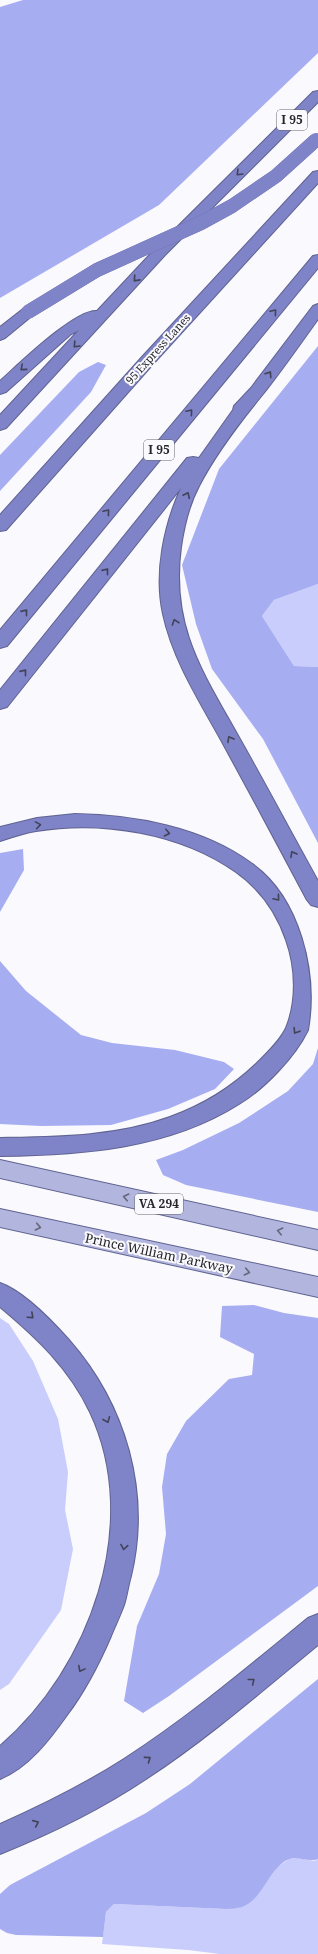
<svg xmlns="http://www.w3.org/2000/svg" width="318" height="1954" font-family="'Noto Serif',serif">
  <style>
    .green { fill: #c8cdfb }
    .forest { fill: #a7adf1 }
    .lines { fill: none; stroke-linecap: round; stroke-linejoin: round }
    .major-casing { stroke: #606390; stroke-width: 2 }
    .highway-casing { stroke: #606390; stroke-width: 2 }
    .major { fill: #b2b5dd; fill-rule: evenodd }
    .highway { fill: #7f83c7; fill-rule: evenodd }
    .highway-bridge-casing { stroke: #606390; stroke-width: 14; stroke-linecap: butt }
    .highway-bridge { stroke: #7f83c7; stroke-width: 14 }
    .oneway { stroke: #414359 }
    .oneway2 { stroke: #66677b }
    .labels { text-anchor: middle; stroke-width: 4; stroke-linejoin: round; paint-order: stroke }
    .far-street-label { font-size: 11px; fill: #27272a; stroke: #f9f9fe }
    .shield { fill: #f9f9fe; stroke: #66666a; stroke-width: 1 }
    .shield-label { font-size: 12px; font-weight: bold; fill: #27272a }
    .street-label { font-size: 13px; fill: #27272a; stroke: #f9f9fe }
  </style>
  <rect width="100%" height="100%" fill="#f9f9fe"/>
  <!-- green -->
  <g class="green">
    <path d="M318,584V667L294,666L262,616L274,600Z"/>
    <path d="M0,1318L9,1324L33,1361L58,1419L68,1472L65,1510L73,1549L61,1610L9,1684L0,1690Z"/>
    <path d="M297,1858L314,1861L318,1859V1954H220L188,1950L102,1944L106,1912L114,1904L226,1909L255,1897L277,1867L289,1859Z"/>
  </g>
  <!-- forest -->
  <g class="forest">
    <path d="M23,0H318V53L159,205L0,298V7Z"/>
    <path d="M318,346V584L274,600L262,616L294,666L318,667V843L263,739L212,669L196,624L182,565L219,469Z"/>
    <path d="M98,362L106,365L91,392L0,491V455L79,372Z"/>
    <path d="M23,849L24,870L0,912V853Z"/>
    <path d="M0,961L26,991L81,1035L112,1043L175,1050L224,1062L234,1069L215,1089L168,1109L111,1125L41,1126L0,1124Z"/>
    <path d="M318,1048V1212L186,1185L163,1175L156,1160L183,1150L239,1123L288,1091L313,1064Z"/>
    <path d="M254,1305L284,1313L318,1318V1586L169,1696L143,1713L124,1701L137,1626L159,1574L166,1534L162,1487L167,1454L186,1421L229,1379L252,1375L254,1354L220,1337L222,1306Z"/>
    <path d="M318,1679V1859C308,1863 297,1855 287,1860C268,1870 263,1899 242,1907C237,1908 231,1909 226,1909L114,1904L106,1912L103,1937L16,1935L7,1933L0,1929V1894L10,1885L146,1813L190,1784Z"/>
  </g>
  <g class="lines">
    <!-- major casing -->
    <g class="major-casing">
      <g id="major">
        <path d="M0,1160L318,1230V1250L0,1178Z"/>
        <path d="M0,1209L318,1277V1297L0,1227Z"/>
      </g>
    </g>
    <!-- highway casing -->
    <g class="highway-casing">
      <g id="highway">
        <path d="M318,91V102L165,255L6,428L0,430V415L79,330L70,335L6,392L0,394V381C18,365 75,309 97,311L155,249L313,92Z"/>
        <path d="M318,171V183L154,363L6,530L0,531V515L142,357L313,172Z"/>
        <path d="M318,255V268L7,646L0,648V630L313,256Z"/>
        <path d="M318,304V319C300,344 282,370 263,394C240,422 216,453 199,486C189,505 184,526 181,547C170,628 204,674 241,741C267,787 292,834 318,881V907L311,905L307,900C279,847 250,793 221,740C199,700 173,660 163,614C154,573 164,525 181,488L7,707L0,709V690L187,458L193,457L199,458L233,410L234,406L251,388L313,306Z"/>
        <path d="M28,307L33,309L36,312L33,315L5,338L0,340V327L23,309Z"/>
        <path d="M75,814C134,815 202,827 251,863C300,897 318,973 308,1030C295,1057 264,1089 239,1104C168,1149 82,1155 0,1156V1138C56,1137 116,1137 170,1117C206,1104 236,1085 263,1057C271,1049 281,1039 286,1028C297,1001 296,968 286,940C277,913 260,889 236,872C181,833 102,820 36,831C24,833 12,837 0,841V827L37,818Z"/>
        <path d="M0,1283C23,1291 53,1322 69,1340C126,1405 151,1492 131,1576C128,1586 127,1596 124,1605C120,1616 115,1626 111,1636C99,1664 85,1691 67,1715C50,1739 28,1768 0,1779V1746C90,1669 143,1524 90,1412C69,1368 37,1338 0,1307Z"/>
        <path d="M318,1614V1645C262,1691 207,1739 146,1779C101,1809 50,1834 0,1854V1824C43,1805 85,1784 124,1759C189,1717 248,1667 308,1618Z"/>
      </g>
    </g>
    <!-- major -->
    <use href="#major" class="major"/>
    <!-- highway -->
    <use href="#highway" class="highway"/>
    <!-- highway-bridge casing -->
    <g class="highway-bridge-casing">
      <path id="highway-bridge" d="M28,312L97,270L201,223L232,206L276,176L316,140"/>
    </g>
    <!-- highway-bridge -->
    <use href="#highway-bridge" class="highway-bridge"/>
  </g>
  <!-- one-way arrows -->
  <defs><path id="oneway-chevron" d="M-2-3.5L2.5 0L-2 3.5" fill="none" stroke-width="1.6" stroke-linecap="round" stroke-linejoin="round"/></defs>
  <g class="oneway">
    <use href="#oneway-chevron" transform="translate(239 173) rotate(135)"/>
    <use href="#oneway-chevron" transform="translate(136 279) rotate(132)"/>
    <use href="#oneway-chevron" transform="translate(274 312) rotate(-50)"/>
    <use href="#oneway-chevron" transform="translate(76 345) rotate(133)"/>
    <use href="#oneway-chevron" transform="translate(23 368) rotate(139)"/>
    <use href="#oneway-chevron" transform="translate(269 374) rotate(-56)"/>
    <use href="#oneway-chevron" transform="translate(190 412) rotate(-50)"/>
    <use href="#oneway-chevron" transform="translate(187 495) rotate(-64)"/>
    <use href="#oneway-chevron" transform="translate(107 512) rotate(-50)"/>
    <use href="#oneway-chevron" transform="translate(106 571) rotate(-51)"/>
    <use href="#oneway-chevron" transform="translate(25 612) rotate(-51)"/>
    <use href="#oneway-chevron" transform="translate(175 622) rotate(-109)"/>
    <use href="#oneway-chevron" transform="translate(24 672) rotate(-51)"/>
    <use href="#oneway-chevron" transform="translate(230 739) rotate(-119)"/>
    <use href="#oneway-chevron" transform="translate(38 825) rotate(-9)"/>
    <use href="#oneway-chevron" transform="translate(167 833) rotate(13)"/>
    <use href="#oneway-chevron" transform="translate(293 854) rotate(-119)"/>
    <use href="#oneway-chevron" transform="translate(277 898) rotate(50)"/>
    <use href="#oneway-chevron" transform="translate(296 1031) rotate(122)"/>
    <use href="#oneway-chevron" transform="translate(31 1316) rotate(42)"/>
    <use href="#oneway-chevron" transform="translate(107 1420) rotate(68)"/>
    <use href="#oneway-chevron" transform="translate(124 1547) rotate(99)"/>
    <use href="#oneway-chevron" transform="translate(81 1669) rotate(118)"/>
    <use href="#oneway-chevron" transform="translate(252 1681) rotate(-39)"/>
    <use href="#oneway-chevron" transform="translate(148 1759) rotate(-36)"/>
    <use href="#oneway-chevron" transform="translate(36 1823) rotate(-24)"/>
  </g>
  <g class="oneway2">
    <use href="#oneway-chevron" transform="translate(126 1197) rotate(-167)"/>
    <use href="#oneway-chevron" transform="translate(38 1227) rotate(12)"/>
    <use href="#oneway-chevron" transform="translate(280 1231) rotate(-167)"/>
    <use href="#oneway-chevron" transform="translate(247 1272) rotate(12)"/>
  </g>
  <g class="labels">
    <!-- far-street labels -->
    <g class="far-street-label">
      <text transform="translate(158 349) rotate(-48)" y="4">95 Express Lanes</text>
    </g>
    <!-- shield labels -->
    <g class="shield">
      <rect x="277" y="110" width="30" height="20" rx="3"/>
      <rect x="144" y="440" width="30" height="20" rx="3"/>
      <rect x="135" y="1194" width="48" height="20" rx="3"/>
    </g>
    <g class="shield-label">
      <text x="292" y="124">I 95</text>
      <text x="159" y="454">I 95</text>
      <text x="159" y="1208">VA 294</text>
    </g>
    <!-- street labels -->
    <g class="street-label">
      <text transform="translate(159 1253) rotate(12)" y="5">Prince William Parkway</text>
    </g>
  </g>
</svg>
